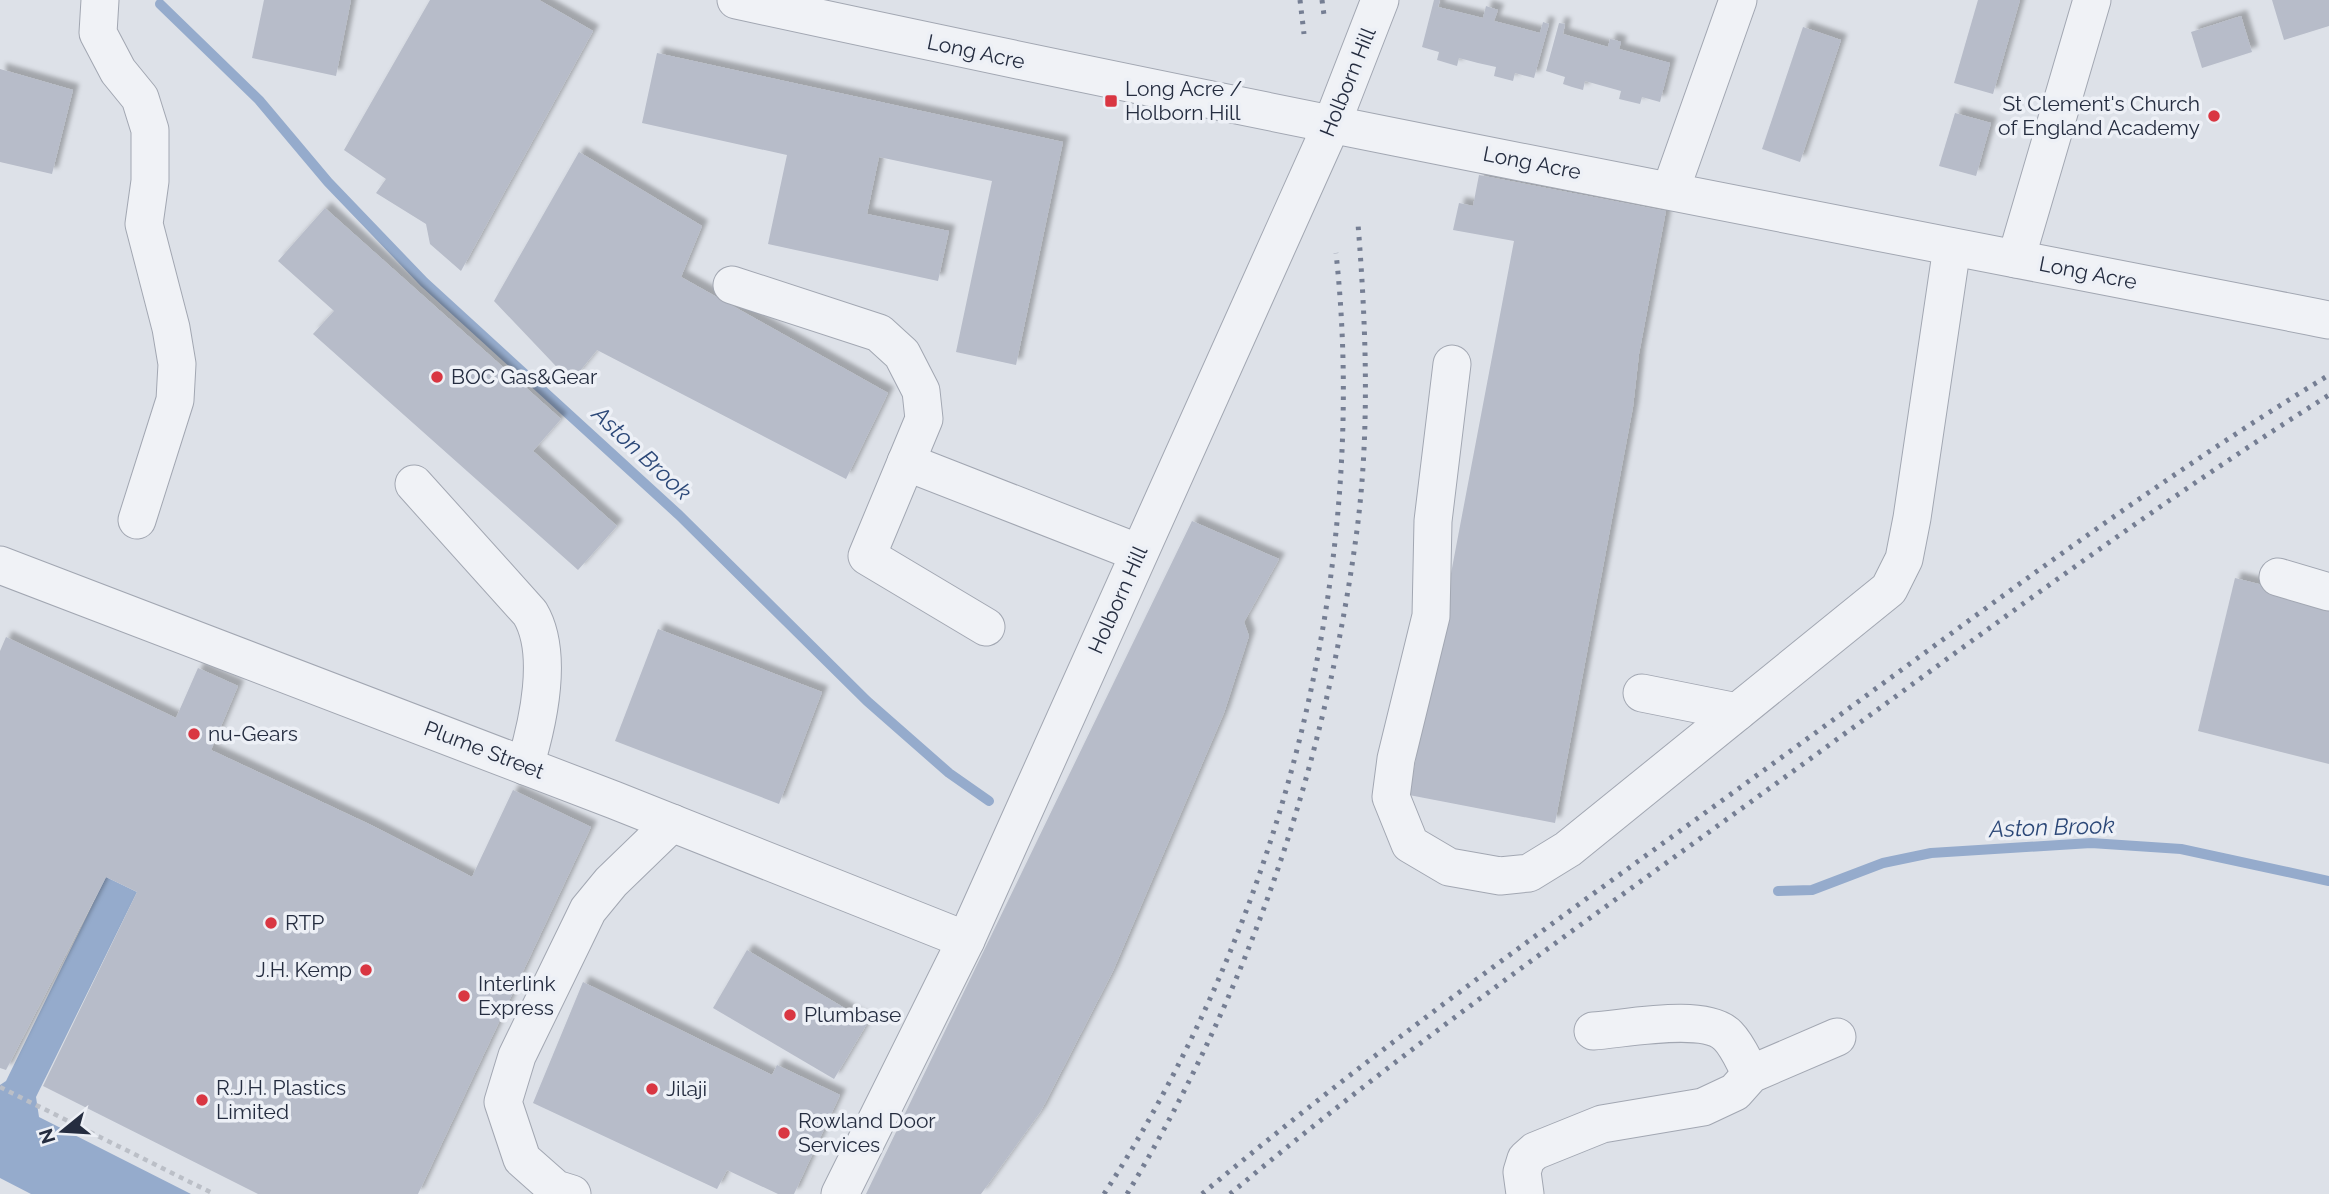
<svg xmlns="http://www.w3.org/2000/svg" width="2329" height="1194" font-family="Raleway,sans-serif">
  <style>
    .water { fill: #95abcc }
    .lines { fill: none; stroke-linecap: round; stroke-linejoin: round }
    .stream { stroke: #95abcc; stroke-width: 10 }
    .building { fill: #b7bcc9; filter: url(#shadow) }
    .minor-casing { stroke: #a2a7b2; stroke-width: 39 }
    .path { stroke: #bbbfc7; stroke-width: 4.5; stroke-dasharray: 5 5; stroke-linecap: butt }
    .minor { stroke: #f0f2f6; stroke-width: 37 }
    .rail { stroke: #757e93; stroke-width: 5; stroke-dasharray: 3.5 7; stroke-linecap: butt }
    .poi-dot { fill: #d93642; stroke: #edf0f6; stroke-width: 2.5 }
    .labels { text-anchor: middle; stroke-width: 7; stroke-linejoin: round; paint-order: stroke }
    .street-label { font-size: 21px; fill: #252d40; stroke: #edf0f6 }
    .poi-label { font-size: 21px; fill: #252d40; stroke: #edf0f6; text-anchor: start }
    .water-label { font-size: 23px; font-style: italic; fill: #2c4878; stroke: #edf0f6 }
  </style>
  <defs>
    <filter id="shadow"><feDropShadow dx="6" dy="-6" stdDeviation="2" flood-color="#0004"/></filter>
  </defs>
  <rect width="100%" height="100%" fill="#dde1e8"/>
  <!-- water -->
  <path class="water" d="M106,877L137,892L36,1097L39,1117L191,1194H31L0,1178V1085L6,1081Z"/>
  <g class="lines">
    <!-- stream -->
    <g class="stream">
      <path d="M160,4L259,100L328,182L424,282L679,515L867,701L949,773L989,801"/>
      <path d="M1778,891L1812,890L1883,863L1931,853L2091,843L2181,849L2329,881"/>
    </g>
  </g>
  <!-- building -->
  <g class="building">
    <path d="M264,0H351L336,76L252,58Z"/>
    <path d="M430,0H539L593,31L461,271L430,244L426,224L376,193L386,179L344,150Z"/>
    <path d="M1434,0H1440L1438,7L1483,18L1486,6L1498,10L1494,21L1540,33L1543,22L1549,24L1534,78L1515,73L1513,81L1494,76L1496,67L1478,63L1459,58L1457,66L1437,60L1439,52L1422,47Z"/>
    <path d="M1978,0H2020L1993,94L1954,83Z"/>
    <path d="M2272,0H2329V26L2284,40Z"/>
    <path d="M2241,16L2252,52L2202,68L2191,32Z"/>
    <path d="M1559,23L1565,24L1563,34L1608,47L1610,39L1615,40L1621,42L1619,49L1670,63L1660,102L1642,97L1640,104L1619,99L1621,91L1585,81L1583,90L1572,87L1563,84L1565,77L1546,71Z"/>
    <path d="M1803,27L1841,40L1800,162L1762,149Z"/>
    <path d="M657,53L1063,142L1016,365L956,352L992,181L879,157L867,214L949,231L938,281L768,244L787,155L642,123Z"/>
    <path d="M0,69L73,90L52,174L0,162Z"/>
    <path d="M1955,113L1991,123L1976,176L1939,166Z"/>
    <path d="M579,152L702,226L681,277L888,393L846,479L597,350L571,382L494,301Z"/>
    <path d="M1479,175L1666,211L1639,354L1633,407L1555,823L1409,795L1514,241L1453,230L1459,203L1473,206Z"/>
    <path d="M325,208L561,419L533,451L617,526L578,570L313,334L334,311L278,261Z"/>
    <path d="M1192,521L1279,559L1244,622L1249,636L1224,713L1113,971L1041,1111L981,1194H866Z"/>
    <path d="M2235,578L2329,602V764L2198,731Z"/>
    <path d="M658,629L822,692L779,804L615,741Z"/>
    <path d="M6,637L176,718L198,668L238,686L211,750L371,825L472,877L513,790L591,827L418,1194H258L43,1086L137,892L106,877L6,1070L0,1068V651Z"/>
    <path d="M747,950L868,1022L834,1079L713,1008Z"/>
    <path d="M583,982L772,1075L777,1065L840,1095L794,1194H778L727,1170L717,1189L533,1103Z"/>
  </g>
  <g class="lines">
    <!-- minor casing -->
    <g class="minor-casing">
      <g id="minor">
        <path d="M100,0L98,33L118,71L140,98L150,130V181L144,224L171,328L177,364L175,400L137,520"/>
        <path d="M736,0C1265,115 1797,216 2329,320"/>
        <path d="M1671,189L1738,0"/>
        <path d="M2016,259L2092,0"/>
        <path d="M732,285L879,333L902,354L921,391L924,419L867,556L986,627"/>
        <path d="M1452,364L1433,521L1431,616L1396,759L1391,797L1410,844L1449,867L1500,876L1529,873L1568,849L1889,589L1904,559L1912,518L1952,247"/>
        <path d="M906,462L1139,553"/>
        <path d="M414,484L530,613C554,653 538,723 525,766"/>
        <path d="M0,565L614,800L966,940"/>
        <path d="M2278,577L2329,592"/>
        <path d="M1642,693L1737,712"/>
        <path d="M1593,1031C1625,1029 1706,1012 1728,1036C1738,1046 1744,1062 1751,1074"/>
        <path d="M572,1194L556,1189L522,1159L503,1102L517,1056L588,910L611,882L672,823"/>
        <path d="M840,1194L966,940L1331,126L1380,0"/>
        <path d="M1525,1194L1522,1172L1526,1159L1535,1151L1602,1124L1703,1107L1735,1092L1751,1074L1837,1037"/>
      </g>
    </g>
    <!-- path -->
    <path class="path" d="M0,1087L214,1194"/>
    <!-- minor -->
    <use href="#minor" class="minor"/>
    <!-- rail -->
    <g class="rail">
      <path d="M1300,0L1304,34"/>
      <path d="M1322,0L1324,15"/>
      <path d="M1104,1194C1279,924 1371,574 1336,253"/>
      <path d="M1127,1194C1249,991 1326,765 1357,530C1370,430 1366,324 1358,224"/>
      <path d="M1202,1194C1390,1037 1591,896 1789,752C1967,623 2142,489 2329,375"/>
      <path d="M1230,1194C1406,1047 1595,915 1781,780C1962,649 2140,514 2329,395"/>
    </g>
  </g>
  <!-- markers -->
  <g class="poi-dot">
    <rect x="1104" y="94" width="14" height="14" rx="3.5"/>
    <circle cx="2214" cy="116" r="7"/>
    <circle cx="437" cy="377" r="7"/>
    <circle cx="194" cy="734" r="7"/>
    <circle cx="271" cy="923" r="7"/>
    <circle cx="366" cy="970" r="7"/>
    <circle cx="464" cy="996" r="7"/>
    <circle cx="790" cy="1015" r="7"/>
    <circle cx="652" cy="1089" r="7"/>
    <circle cx="202" cy="1100" r="7"/>
    <circle cx="784" cy="1133" r="7"/>
  </g>
  <g class="labels">
    <!-- street labels -->
    <g class="street-label">
      <text transform="translate(976 52) rotate(12)" y="7">Long Acre</text>
      <text transform="translate(1348 82) rotate(-68)" y="7">Holborn Hill</text>
      <text transform="translate(1532 163) rotate(11)" y="7">Long Acre</text>
      <text transform="translate(2088 273) rotate(11)" y="7">Long Acre</text>
      <text transform="translate(1118 600) rotate(-66)" y="7">Holborn Hill</text>
      <text transform="translate(484 750) rotate(21)" y="7">Plume Street</text>
    </g>
    <!-- poi labels -->
    <g class="poi-label">
      <text x="1125" y="96">Long Acre /<tspan x="1125" dy="24">Holborn Hill</tspan></text>
      <text x="2200" y="111" text-anchor="end">St Clement's Church<tspan x="2200" dy="24">of England Academy</tspan></text>
      <text x="451" y="384">BOC Gas&amp;Gear</text>
      <text x="208" y="741">nu-Gears</text>
      <text x="285" y="930">RTP</text>
      <text x="352" y="977" text-anchor="end">J.H. Kemp</text>
      <text x="478" y="991">Interlink<tspan x="478" dy="24">Express</tspan></text>
      <text x="804" y="1022">Plumbase</text>
      <text x="216" y="1095">R.J.H. Plastics<tspan x="216" dy="24">Limited</tspan></text>
      <text x="666" y="1096">Jilaji</text>
      <text x="798" y="1128">Rowland Door<tspan x="798" dy="24">Services</tspan></text>
    </g>
    <!-- water labels -->
    <g class="water-label">
      <text transform="translate(642 453) rotate(43)" y="8">Aston Brook</text>
      <text transform="translate(2052 827) rotate(-2)" y="8">Aston Brook</text>
    </g>
  </g>
  <!-- north arrow -->
  <g transform="translate(63 1131) rotate(252)" stroke="#edf0f6" stroke-width="5" paint-order="stroke">
  <path d="M0-5L12 26L0 18L-12 26Z" fill="#252d40"/>
  <text y="-10" font-size="19" font-weight="bold" text-anchor="middle" fill="#252d40">N</text>
  </g>
</svg>
